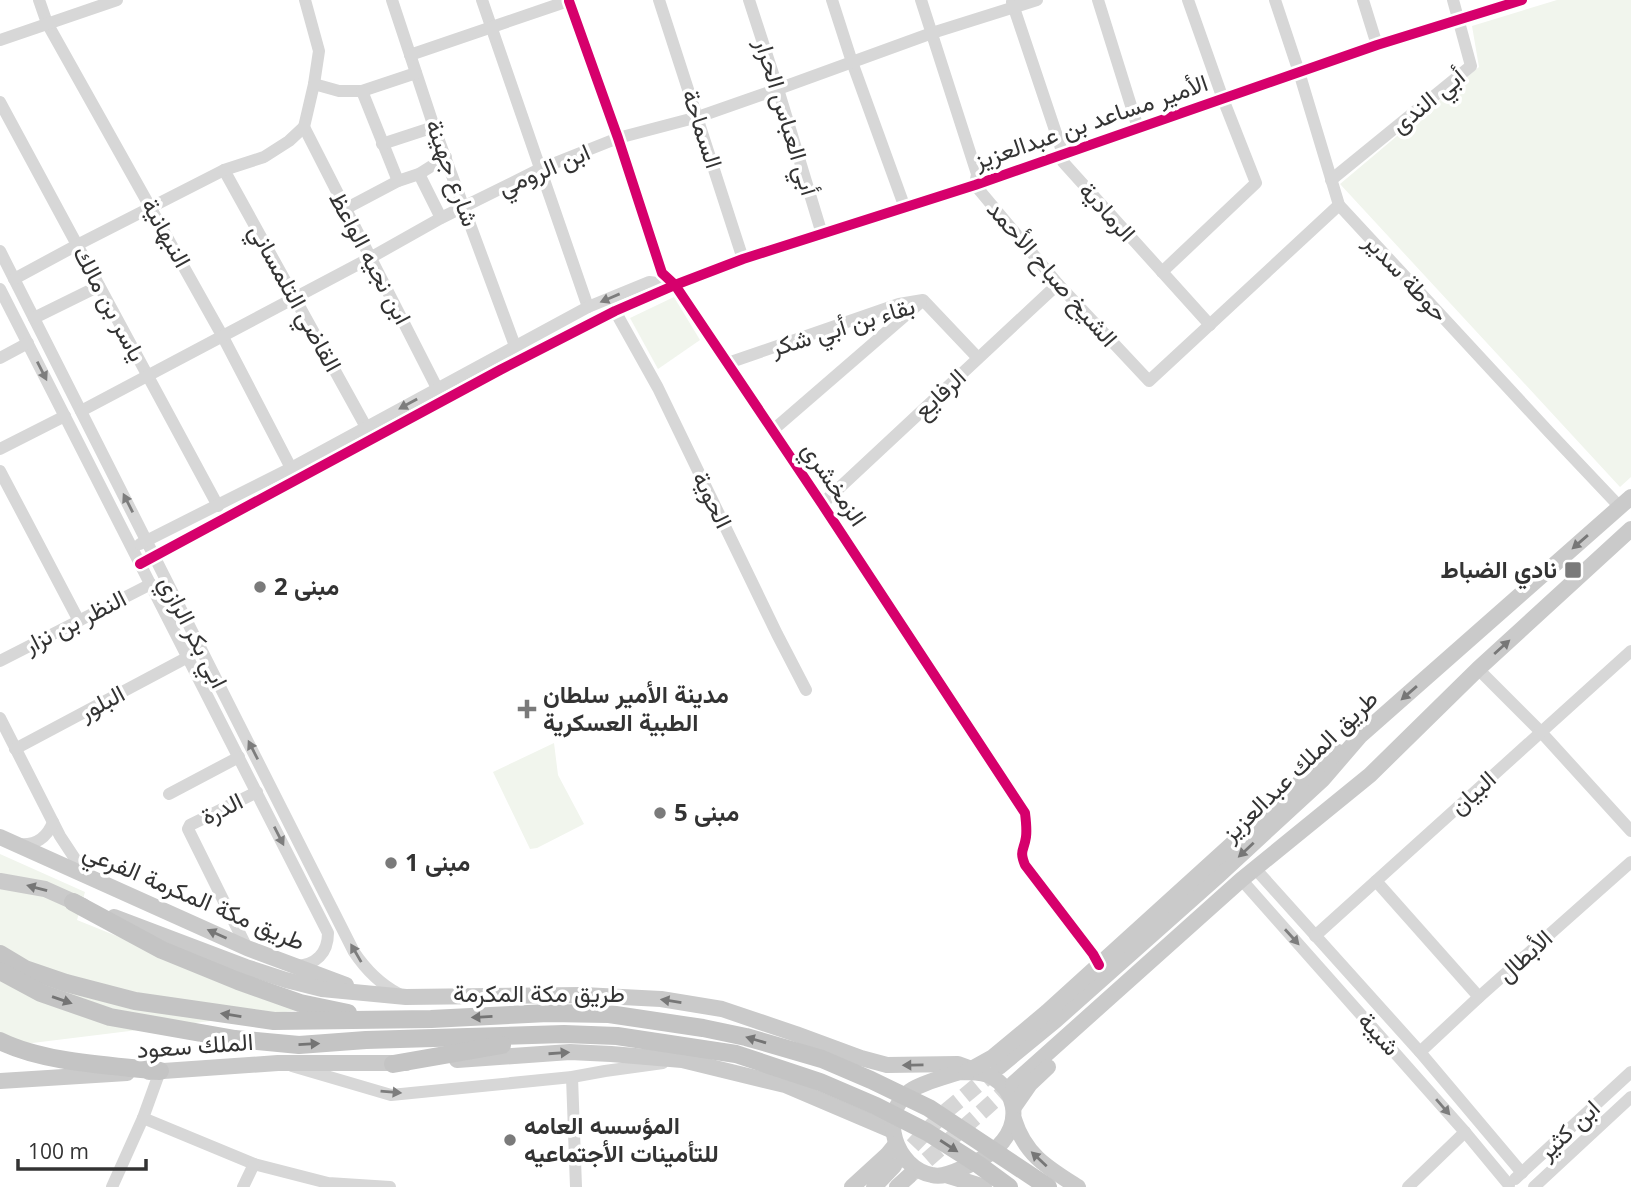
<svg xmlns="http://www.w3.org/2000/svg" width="1631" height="1187" font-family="'Open Sans',Vazirmatn,sans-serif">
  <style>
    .green { fill: #f1f5ed }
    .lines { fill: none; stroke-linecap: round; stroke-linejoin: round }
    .major-tunnel { stroke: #d6d6d6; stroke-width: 16; stroke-dasharray: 16 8; stroke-linecap: butt }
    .minor { stroke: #d7d7d7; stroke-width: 12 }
    .major { stroke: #cacaca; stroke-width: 16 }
    .highway { stroke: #c4c4c4; stroke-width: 18 }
    .cycleway-casing { stroke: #fff; stroke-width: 15 }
    .cycleway { stroke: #d6006c; stroke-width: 10 }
    .oneway { fill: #7d7d7d }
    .oneway2 { fill: #777 }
    .oneway3 { fill: #747474 }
    .poi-dot { fill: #7a7a7a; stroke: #fff; stroke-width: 2.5 }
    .labels { text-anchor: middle; stroke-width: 7; stroke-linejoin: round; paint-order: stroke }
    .street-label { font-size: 24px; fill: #333; stroke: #fff }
    .poi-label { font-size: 24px; font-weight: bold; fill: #333; stroke: #fff; text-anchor: start }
  </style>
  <rect width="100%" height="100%" fill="#fff"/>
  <!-- green -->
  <g class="green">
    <path d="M1557,0H1631V477L1620,487L1340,184L1479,67L1472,26Z"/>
    <path d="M674,297L700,340L658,369L630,318Z"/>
    <path d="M554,743L558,775L584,824L537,848L530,849L493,772Z"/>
    <path d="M0,854L85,892L77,920L300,1010L0,1047Z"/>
  </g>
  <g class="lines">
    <!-- major-tunnel -->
    <g class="major-tunnel">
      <path d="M896,1163L945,1112L997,1069"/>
      <path d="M909,1176L1013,1084"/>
    </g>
    <!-- minor -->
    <g class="minor">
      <path d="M39,0L47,23L223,337L291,468"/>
      <path d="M392,0L434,127L515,346"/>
      <path d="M482,0L588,307"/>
      <path d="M659,0L743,259"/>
      <path d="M749,0L778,89L822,234"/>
      <path d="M832,0L852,62L905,208"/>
      <path d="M921,0L977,174L975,185L1058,284L1149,381L1339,205"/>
      <path d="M1098,0L1138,128"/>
      <path d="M1275,0L1299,72L1339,205L1549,432L1620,507"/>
      <path d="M1363,0L1377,45"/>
      <path d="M569,1L618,138L662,273L675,285L822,504L1025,813C1026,821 1027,829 1026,837C1024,851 1019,850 1025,865L1093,954L1099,965"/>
      <path d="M1012,2L1063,154V162L1210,325"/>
      <path d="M0,40L117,0"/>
      <path d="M410,55L571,0"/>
      <path d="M314,84L339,91H362L416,73"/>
      <path d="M362,91L398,181"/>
      <path d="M0,102L218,506"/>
      <path d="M304,127L437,388"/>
      <path d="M304,127L314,84L319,51L305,0"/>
      <path d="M382,144L434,127"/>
      <path d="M224,170L366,427"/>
      <path d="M419,174L441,218"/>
      <path d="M1331,180L1471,66L1453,0"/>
      <path d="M345,209L398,181L419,174L446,157"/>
      <path d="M0,251L354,952C366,970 380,984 399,994"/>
      <path d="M1162,272L1256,183L1223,99L1188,0"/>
      <path d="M14,279L77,245L224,170L264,157L289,141L304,127"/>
      <path d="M0,289L328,933C328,953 316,965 296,966"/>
      <path d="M615,311L658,388L777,634L806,690"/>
      <path d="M34,318L99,286"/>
      <path d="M0,358L28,343"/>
      <path d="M728,363L899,304L923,300L978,358"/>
      <path d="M81,411L370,258L441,218L540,169L618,138L698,117L778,89L932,33L1037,0"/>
      <path d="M773,430L921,302"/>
      <path d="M0,449L65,416"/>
      <path d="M0,471L79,621"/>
      <path d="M822,504L1058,284"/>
      <path d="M140,544L291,468L588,307L649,282L674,285"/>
      <path d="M140,564L500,370L615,311L675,285L743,259L975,185L1377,45L1522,0"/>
      <path d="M0,661L151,584"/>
      <path d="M1478,669L1541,732L1631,831"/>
      <path d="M0,718L60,836L85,874"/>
      <path d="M15,749L188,657"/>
      <path d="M169,794L239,757"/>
      <path d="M18,844C35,846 47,838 53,822"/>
      <path d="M1260,874L1420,1052L1522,1173"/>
      <path d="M1376,881L1479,997"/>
      <path d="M1247,886L1465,1132L1509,1185"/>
      <path d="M1315,936L1631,651"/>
      <path d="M247,948L188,829L190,825L257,792"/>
      <path d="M1420,1052L1479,997L1631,862"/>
      <path d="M292,1066L391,1095L572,1077L605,1071L663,1063"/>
      <path d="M572,1077L576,1187"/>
      <path d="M143,1118L254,1164L328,1183L390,1187"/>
      <path d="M1515,1179L1631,1072"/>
      <path d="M112,1187L143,1118L160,1071"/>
      <path d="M243,1187L254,1164"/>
      <path d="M1408,1187L1465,1132"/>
      <path d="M1534,1187L1631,1097"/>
    </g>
    <!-- major -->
    <g class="major">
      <path d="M0,837L247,948L346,985"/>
      <path d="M0,881L45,889L83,906"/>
      <path d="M114,917L246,967L286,980L322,989L406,997L583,995L661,999L722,1009L796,1034L861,1058L887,1065L958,1064L980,1072"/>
      <path d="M457,1060L570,1052L611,1054L682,1060L785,1085L893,1131"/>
      <path d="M999,1067L1056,1020L1218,876L1323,779L1360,736L1631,497"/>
      <path d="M149,1072L278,1063H406"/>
      <path d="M960,1072C971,1073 982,1071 992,1077C1016,1091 1020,1120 1003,1141C993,1154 978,1161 963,1168C954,1172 942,1178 932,1175C896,1168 877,1115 910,1091C923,1082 945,1077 960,1072Z"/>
      <path d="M966,1072L993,1057L1047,1012L1318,766L1338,752"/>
      <path d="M0,1081L127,1073"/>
      <path d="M1013,1084L1241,880L1370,775L1478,669L1631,529"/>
      <path d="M1014,1107L1030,1084L1048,1067"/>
      <path d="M1014,1119C1025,1155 1048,1168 1078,1187"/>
      <path d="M946,1175L984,1187"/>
      <path d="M852,1187L887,1155L896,1144"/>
      <path d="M874,1187L894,1166"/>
      <path d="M897,1187L909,1176"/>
    </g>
    <!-- highway -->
    <g class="highway">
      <path d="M73,902L162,950L238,981L300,1003L348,1013"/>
      <path d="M0,954L25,969L66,983L135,1001L274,1021L431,1019L548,1013L609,1014L703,1028L746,1037L822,1059L871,1080L929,1108L1048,1187"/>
      <path d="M0,971L41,993L110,1017L235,1039L299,1045L366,1040L564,1034L617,1036L736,1054L820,1082L876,1106L927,1132L979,1165L1009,1187"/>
      <path d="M0,1041C45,1063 110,1065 160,1071"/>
      <path d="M393,1064L502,1045"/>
    </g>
    <!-- cycleway casing -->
    <g class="cycleway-casing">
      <g id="cycleway">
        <path d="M569,1L618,138L662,273L675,285L822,504L1025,813C1026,821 1027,829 1026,837C1024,851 1019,850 1025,865L1093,954L1099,965"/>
        <path d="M140,564L500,370L615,311L675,285L743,259L975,185L1377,45L1522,0"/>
      </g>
    </g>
    <!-- cycleway -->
    <use href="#cycleway" class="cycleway"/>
  </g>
  <!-- one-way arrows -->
  <defs><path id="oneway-solid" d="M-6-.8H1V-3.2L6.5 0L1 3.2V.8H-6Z" transform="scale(1.75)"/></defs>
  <g class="oneway">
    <use href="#oneway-solid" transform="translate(610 298) rotate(157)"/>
    <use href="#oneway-solid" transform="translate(42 371) rotate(63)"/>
    <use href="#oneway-solid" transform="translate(408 404) rotate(151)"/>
    <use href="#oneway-solid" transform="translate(128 503) rotate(-117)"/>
    <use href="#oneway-solid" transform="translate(253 750) rotate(-117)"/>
    <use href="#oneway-solid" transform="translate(279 836) rotate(63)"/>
    <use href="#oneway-solid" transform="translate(1292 937) rotate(48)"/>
    <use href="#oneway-solid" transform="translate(356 953) rotate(-120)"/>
    <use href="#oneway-solid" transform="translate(391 1092) rotate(5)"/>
    <use href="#oneway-solid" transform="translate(1443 1107) rotate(49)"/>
  </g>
  <g class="oneway2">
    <use href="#oneway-solid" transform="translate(1580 542) rotate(139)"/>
    <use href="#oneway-solid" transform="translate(1502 647) rotate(-42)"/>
    <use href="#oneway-solid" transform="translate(1409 693) rotate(139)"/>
    <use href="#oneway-solid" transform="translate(1246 850) rotate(137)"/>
    <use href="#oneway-solid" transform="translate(37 888) rotate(-165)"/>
    <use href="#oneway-solid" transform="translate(217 934) rotate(-156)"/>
    <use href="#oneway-solid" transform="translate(671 1001) rotate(-171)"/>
    <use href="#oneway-solid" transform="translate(559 1053) rotate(-4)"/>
    <use href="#oneway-solid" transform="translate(913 1065) rotate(179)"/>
    <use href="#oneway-solid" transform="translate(1039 1159) rotate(-137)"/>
  </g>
  <g class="oneway3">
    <use href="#oneway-solid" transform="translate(62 1000) rotate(19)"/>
    <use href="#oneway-solid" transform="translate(231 1015) rotate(-171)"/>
    <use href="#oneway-solid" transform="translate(482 1017) rotate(177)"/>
    <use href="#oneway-solid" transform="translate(756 1040) rotate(-164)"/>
    <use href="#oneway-solid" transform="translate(309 1044) rotate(-3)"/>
    <use href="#oneway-solid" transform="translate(949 1146) rotate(33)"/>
  </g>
  <!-- markers -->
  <g class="poi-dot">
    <rect x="1564" y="561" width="18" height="18" rx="3.5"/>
    <circle cx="260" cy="587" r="7"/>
    <path d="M523.5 698.5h7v7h7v7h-7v7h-7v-7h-7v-7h7z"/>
    <circle cx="660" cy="813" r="7"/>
    <circle cx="391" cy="863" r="7"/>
    <circle cx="510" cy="1140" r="7"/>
  </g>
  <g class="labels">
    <!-- street labels -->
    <g class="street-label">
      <text transform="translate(1428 101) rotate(-39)" y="8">أبي الندى</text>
      <text transform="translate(786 117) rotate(73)" y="8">أبي العباس الحرار</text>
      <text transform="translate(1091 122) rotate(-19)" y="8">الأمير مساعد بن عبدالعزيز</text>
      <text transform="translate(702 129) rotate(72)" y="8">السماحة</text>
      <text transform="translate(544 170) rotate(-23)" y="8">ابن الرومي</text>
      <text transform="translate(452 173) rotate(70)" y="8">شارع جهينة</text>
      <text transform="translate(1107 212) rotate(48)" y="8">الرمادية</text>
      <text transform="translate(166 233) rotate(61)" y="8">النبهانية</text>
      <text transform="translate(370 258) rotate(62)" y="8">ابن نجيه الواعظ</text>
      <text transform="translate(1052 274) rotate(49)" y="8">الشيخ صباح الأحمد</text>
      <text transform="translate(1406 278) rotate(47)" y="8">حوطة سدير</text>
      <text transform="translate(295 298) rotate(61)" y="8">القاضي التلمساني</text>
      <text transform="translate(109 304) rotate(62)" y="8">ياسر بن مالك</text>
      <text transform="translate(843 327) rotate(-17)" y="8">بقاء بن أبي شكر</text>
      <text transform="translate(940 394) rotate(-43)" y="8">الرفايع</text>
      <text transform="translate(834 484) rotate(56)" y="8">الزمخشري</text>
      <text transform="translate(712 500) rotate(64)" y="8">الحوية</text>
      <text transform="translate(75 622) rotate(-27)" y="8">النظر بن نزار</text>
      <text transform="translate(193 632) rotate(63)" y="8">ابي بكر الرازي</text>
      <text transform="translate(102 703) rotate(-28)" y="8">البلور</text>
      <text transform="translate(1300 766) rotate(-44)" y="8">طريق الملك عبدالعزيز</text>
      <text transform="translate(1473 793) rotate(-42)" y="8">البيان</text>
      <text transform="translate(222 809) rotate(-26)" y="8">الدرة</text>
      <text transform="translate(194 897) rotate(23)" y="8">طريق مكة المكرمة الفرعي</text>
      <text transform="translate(1525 956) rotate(-42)" y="8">الأبطال</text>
      <text x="539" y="1002">طريق مكة المكرمة</text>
      <text transform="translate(1379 1034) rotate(48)" y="8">شيبة</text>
      <text transform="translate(195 1046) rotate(-4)" y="8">الملك سعود</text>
      <text transform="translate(1569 1130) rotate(-43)" y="8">ابن كثير</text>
    </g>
    <!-- poi labels -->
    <g class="poi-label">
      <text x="1557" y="578" text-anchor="end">نادي الضباط</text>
      <text x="274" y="595">مبنى 2</text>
      <text x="543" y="703">مدينة الأمير سلطان<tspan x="543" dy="28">الطبية العسكرية</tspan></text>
      <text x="674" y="821">مبنى 5</text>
      <text x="405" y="871">مبنى 1</text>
      <text x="524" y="1134">المؤسسه العامه<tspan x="524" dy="28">للتأمينات الأجتماعيه</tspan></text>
    </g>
  </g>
  <!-- scale -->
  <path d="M18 1159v10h128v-10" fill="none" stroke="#333333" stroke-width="3.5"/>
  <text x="28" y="1159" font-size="21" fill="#333333" stroke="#ffffff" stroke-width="5" paint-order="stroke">100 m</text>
</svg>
